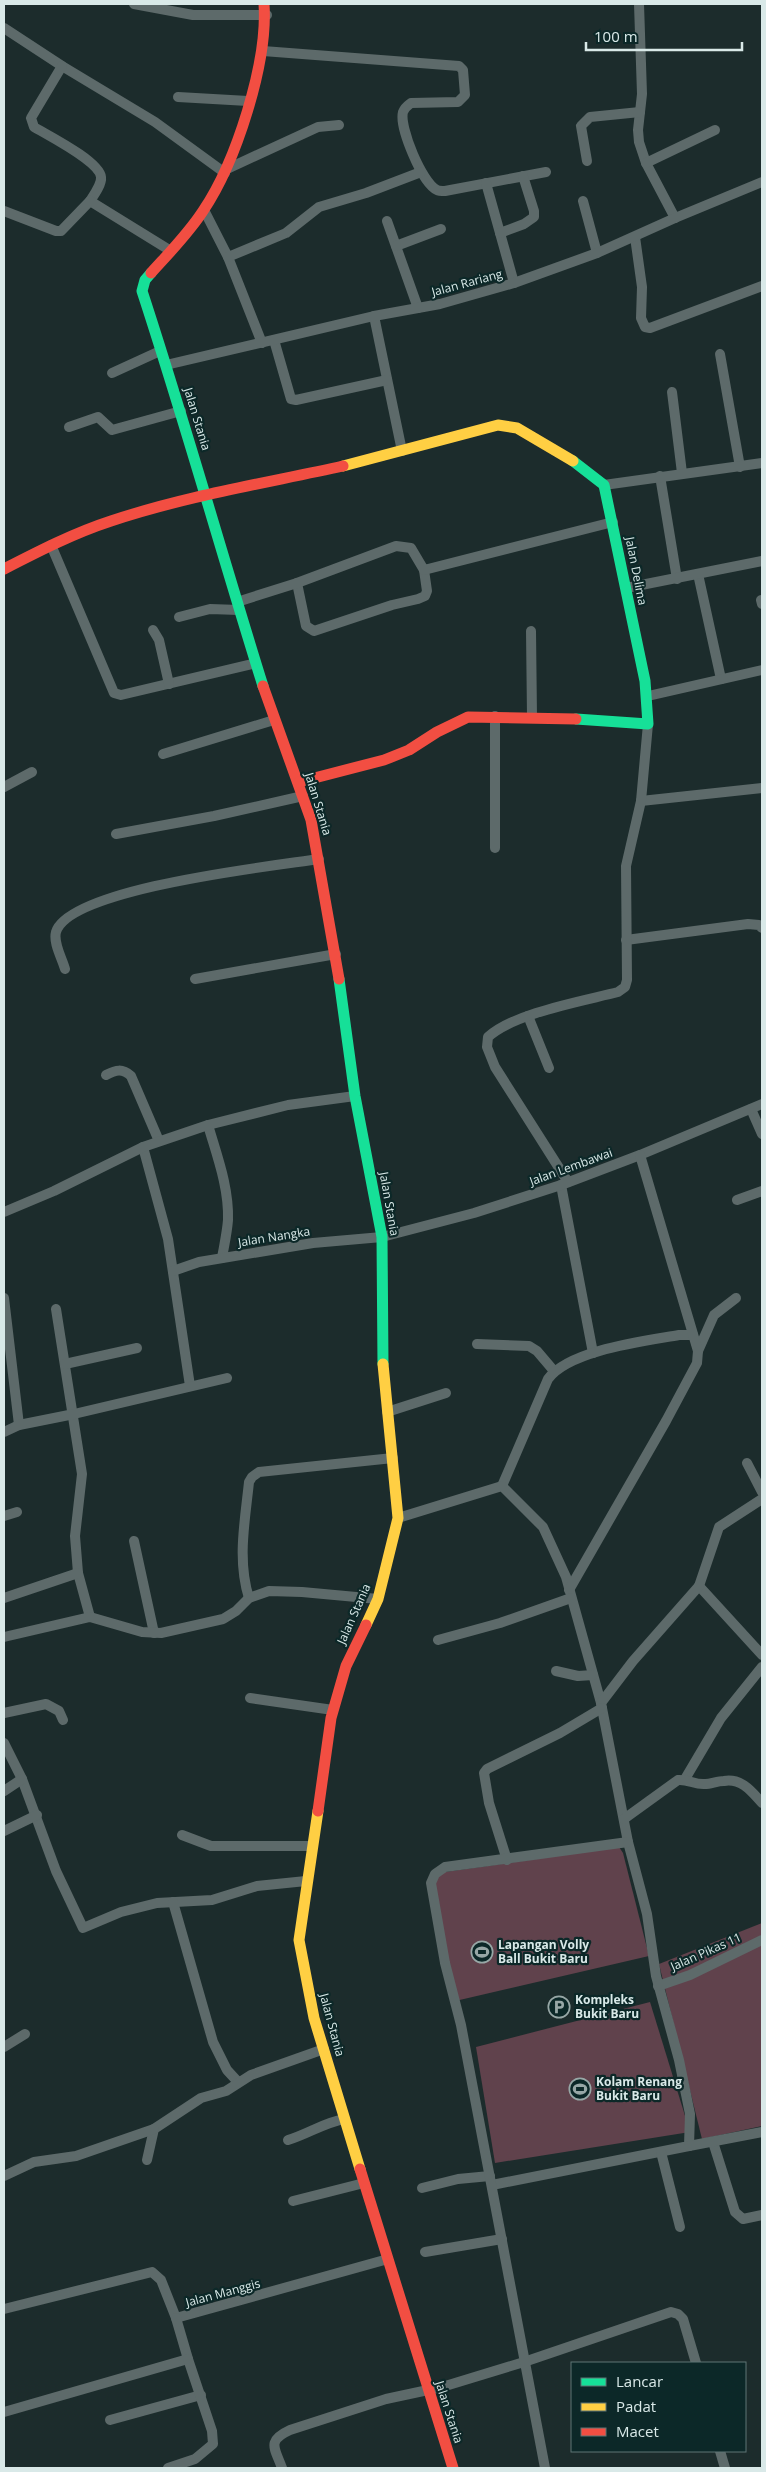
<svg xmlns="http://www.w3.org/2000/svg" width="766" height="2472" font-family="'Open Sans',sans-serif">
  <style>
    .green { fill: #60424c }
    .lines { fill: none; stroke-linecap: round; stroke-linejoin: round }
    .street { stroke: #5d6a6a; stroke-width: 10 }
    .fast { stroke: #16e098; stroke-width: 11 }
    .slow { stroke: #ffcf43; stroke-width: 11 }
    .jam { stroke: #f24e42; stroke-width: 11 }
    .labels { text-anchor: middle; stroke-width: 4.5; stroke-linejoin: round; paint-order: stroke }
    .street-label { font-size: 12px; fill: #d9e9e8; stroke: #0c2828 }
    .poi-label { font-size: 12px; font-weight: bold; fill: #d9e9e8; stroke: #0c2828; text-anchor: start }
  </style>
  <rect width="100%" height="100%" fill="#1c2c2c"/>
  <!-- green -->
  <g class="green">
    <path d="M619,1847L623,1853L649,1956L451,2002L431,1874Z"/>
    <path d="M762,1923V2126L702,2139L659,1964Z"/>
    <path d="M650,2002L690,2132L495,2163L476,2047Z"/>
  </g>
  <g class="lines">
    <!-- street -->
    <g class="street">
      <path d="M134,4L193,15H267"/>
      <path d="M639,4L642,94L638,130L639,142L646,163L675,218"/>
      <path d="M4,28L62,66L155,122L225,173"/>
      <path d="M263,51L459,66L463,70L465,95L458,102L411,103C407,106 405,107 403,112C399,127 422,183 437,190C439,191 442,191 445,191L546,172"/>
      <path d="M62,66L31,118L34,127C49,136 99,161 101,177C102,184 94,195 90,201"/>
      <path d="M178,97L248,101"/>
      <path d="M587,161L581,126L590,117L640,112"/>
      <path d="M646,163L715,130"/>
      <path d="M227,169L318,127L339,125"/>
      <path d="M486,183L514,283"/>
      <path d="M583,201L597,253"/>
      <path d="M204,210L228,257L262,343"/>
      <path d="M4,211L56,231H61L90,201L171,251"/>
      <path d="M387,221L418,308"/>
      <path d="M500,233L524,224L534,217V211L523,176"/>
      <path d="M635,237L642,287L641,318L645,327L650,328L762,286"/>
      <path d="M396,246L441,229"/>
      <path d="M228,257L286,233L319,207L366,193L421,172"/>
      <path d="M374,316L402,451"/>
      <path d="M274,340L291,399L296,400L387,380"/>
      <path d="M720,354L740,467"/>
      <path d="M166,365L374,316L440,304L514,283L597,253L675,218L762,182"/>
      <path d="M112,373L160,351"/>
      <path d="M672,392L682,473"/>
      <path d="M69,427L98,417L112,430L181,411"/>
      <path d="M660,476L677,579"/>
      <path d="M604,485L762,463"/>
      <path d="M51,545L114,693L121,695L256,663"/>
      <path d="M698,574L721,679"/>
      <path d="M297,583L306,626L314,631L392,605L418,599L425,596L427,591L424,570"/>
      <path d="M626,588L762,561"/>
      <path d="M761,600L762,604"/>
      <path d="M237,602L297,583L396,546L411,548L424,570L613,522"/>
      <path d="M179,617L210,609L239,610"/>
      <path d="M153,630L159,640L169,684"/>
      <path d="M531,631L532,717"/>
      <path d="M648,696L762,670"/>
      <path d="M163,754L274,720"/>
      <path d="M4,787L32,772"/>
      <path d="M641,801L762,788"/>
      <path d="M116,834L214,816L303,796"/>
      <path d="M495,848V716"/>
      <path d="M626,940L748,924L759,925L762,928"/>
      <path d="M65,969C62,958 53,943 56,932C70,888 274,866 319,859"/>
      <path d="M195,979L336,954"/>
      <path d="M528,1016L549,1068"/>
      <path d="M106,1075C116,1070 122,1068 131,1076L159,1141"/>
      <path d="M751,1109L762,1134"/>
      <path d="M208,1125C217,1156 229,1187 228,1220C227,1233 224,1246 222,1258"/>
      <path d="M143,1147L168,1239L190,1386"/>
      <path d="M568,1182L495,1067L487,1047L488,1037C514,1013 583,1001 618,992L625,987L627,980L626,866L641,801L648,724"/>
      <path d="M561,1185L593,1353"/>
      <path d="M737,1200L762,1191"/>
      <path d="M4,1212L54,1191L143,1147L208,1125L288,1105L355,1096"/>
      <path d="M173,1271L199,1262L313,1243L382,1237L474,1213L561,1185L640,1155L762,1104"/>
      <path d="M4,1298L19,1425"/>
      <path d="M56,1309L82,1474L75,1536L78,1573L90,1617"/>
      <path d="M477,1344L529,1346L537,1351L554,1371"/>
      <path d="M698,1351L714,1315L736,1298"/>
      <path d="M65,1364L137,1348"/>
      <path d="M387,1412L446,1393"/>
      <path d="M4,1432L19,1425L74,1414L227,1378"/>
      <path d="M747,1463L762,1492"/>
      <path d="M502,1486L548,1379C569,1350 645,1341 679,1335H693"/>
      <path d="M4,1516L17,1512"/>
      <path d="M398,1518L502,1486L543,1527L566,1577L601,1703L628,1842L647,1914L656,1976L679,2060L690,2114L689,2146L492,2185"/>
      <path d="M134,1541L154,1633"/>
      <path d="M699,1586L762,1655"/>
      <path d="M569,1590L666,1421L697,1363L698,1351L640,1155"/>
      <path d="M4,1598L78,1573"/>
      <path d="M249,1598C237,1560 245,1521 249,1482L252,1477L259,1472L393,1458"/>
      <path d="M4,1637L90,1617L142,1632L161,1633L223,1619L236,1611L249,1598L269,1591L302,1592L378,1599"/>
      <path d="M438,1640L500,1623L571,1598"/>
      <path d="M556,1671L578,1676L593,1675"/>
      <path d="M250,1698L333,1710"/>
      <path d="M601,1703L633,1661L699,1586L719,1527L762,1499"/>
      <path d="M4,1713L46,1704L59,1711L63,1720"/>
      <path d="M4,1743L22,1779L56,1871L83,1928L121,1912L157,1903L212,1900L257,1886L306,1881"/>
      <path d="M685,1779L721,1718L762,1667"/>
      <path d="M4,1791L22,1779"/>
      <path d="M624,1819L678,1780C688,1779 695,1785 705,1784C711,1784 717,1781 724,1781C742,1778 752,1792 762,1803"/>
      <path d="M4,1831L37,1815"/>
      <path d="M182,1835L211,1846H311"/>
      <path d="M507,1860L489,1803L484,1773L487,1769L560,1733L602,1708"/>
      <path d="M173,1902L213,2042L227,2070L238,2082"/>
      <path d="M658,1986L690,1975L762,1940"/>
      <path d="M4,2047L25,2034"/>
      <path d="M288,2140C308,2134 325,2122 345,2119"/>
      <path d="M713,2142L735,2212L743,2219L762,2215"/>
      <path d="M689,2146L762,2132"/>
      <path d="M661,2152L680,2227"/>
      <path d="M147,2160L154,2129L201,2098L226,2091L251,2075L324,2049"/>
      <path d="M4,2176L34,2162L76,2156L154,2129"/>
      <path d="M422,2188L458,2179L490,2176"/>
      <path d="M293,2201L364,2183"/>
      <path d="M425,2252L502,2239"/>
      <path d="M4,2309L152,2272L161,2280L176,2318L388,2259"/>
      <path d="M4,2412L188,2359L176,2318"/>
      <path d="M110,2420L201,2395"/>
      <path d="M720,2451L725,2468"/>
      <path d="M168,2468L195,2459L213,2444L212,2431L188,2359"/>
      <path d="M282,2468C275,2448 266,2441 290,2430L386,2399L442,2387L524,2362L671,2312L678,2314L683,2319L696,2363"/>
      <path d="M545,2468L461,2025L445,1963L431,1883L435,1874L445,1867L628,1842"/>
    </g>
    <!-- fast -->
    <g class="fast">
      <path d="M151,273L145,280L142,291C185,422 222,555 263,686"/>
      <path d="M573,461L604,485L645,681L648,724L576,719"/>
      <path d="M339,979L355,1096L382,1237L383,1364"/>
    </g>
    <!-- slow -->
    <g class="slow">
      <path d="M343,466L498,425L517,428L573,461"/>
      <path d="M366,1625L378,1599L398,1518L383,1364"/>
      <path d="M318,1811L299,1940L314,2018L360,2169"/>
    </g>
    <!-- jam -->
    <g class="jam">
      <path d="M151,273C169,253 188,234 203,211C236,162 268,63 264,4"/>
      <path d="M4,569C39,551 74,533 111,521C186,496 266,483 343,466"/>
      <path d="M263,686L311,820L339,979"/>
      <path d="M299,782L384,760L409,750L437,732L468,717L576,719"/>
      <path d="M318,1811L331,1718L346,1666L366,1625"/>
      <path d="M360,2169L453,2468"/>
    </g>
  </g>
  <!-- icons -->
  <defs>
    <g id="stadium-ring" transform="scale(1.125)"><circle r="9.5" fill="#0c2828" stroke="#97a7a6" stroke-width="1.5"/><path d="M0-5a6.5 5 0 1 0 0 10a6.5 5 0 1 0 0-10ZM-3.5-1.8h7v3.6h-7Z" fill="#97a7a6"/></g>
    <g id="parking-ring" transform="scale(1.125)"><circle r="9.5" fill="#0c2828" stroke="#97a7a6" stroke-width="1.5"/><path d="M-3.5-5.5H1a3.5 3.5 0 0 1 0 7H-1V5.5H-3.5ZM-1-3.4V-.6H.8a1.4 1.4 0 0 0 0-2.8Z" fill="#97a7a6"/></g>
  </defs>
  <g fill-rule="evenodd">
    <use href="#stadium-ring" x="482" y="1952"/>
    <use href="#parking-ring" x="559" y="2007"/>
    <use href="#stadium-ring" x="580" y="2089"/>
  </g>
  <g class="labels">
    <!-- street labels -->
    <g class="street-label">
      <text transform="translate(467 283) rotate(-15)" y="4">Jalan Rariang</text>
      <text transform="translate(197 419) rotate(73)" y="4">Jalan Stania</text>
      <text transform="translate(636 571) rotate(79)" y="4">Jalan Delima</text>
      <text transform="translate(318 804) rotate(73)" y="4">Jalan Stania</text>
      <text transform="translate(571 1167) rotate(-20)" y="4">Jalan Lembawai</text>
      <text transform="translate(389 1204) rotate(80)" y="4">Jalan Stania</text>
      <text transform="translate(274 1237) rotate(-9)" y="4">Jalan Nangka</text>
      <text transform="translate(354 1614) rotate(-66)" y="4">Jalan Stania</text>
      <text transform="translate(706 1952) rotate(-24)" y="4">Jalan Pikas 11</text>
      <text transform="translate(332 2025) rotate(75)" y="4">Jalan Stania</text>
      <text transform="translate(223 2293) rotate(-15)" y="4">Jalan Manggis</text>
      <text transform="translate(449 2412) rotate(72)" y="4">Jalan Stania</text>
    </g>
    <!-- poi labels -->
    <g class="poi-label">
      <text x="498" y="1949">Lapangan Volly<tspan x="498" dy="14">Ball Bukit Baru</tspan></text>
      <text x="575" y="2004">Kompleks<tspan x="575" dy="14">Bukit Baru</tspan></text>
      <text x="596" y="2086">Kolam Renang<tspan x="596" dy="14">Bukit Baru</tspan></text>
    </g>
  </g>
  <!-- border -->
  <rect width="766" height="2472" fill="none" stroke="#d9e9e8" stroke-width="10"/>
  <!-- legend -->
  <rect x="571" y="2362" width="175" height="90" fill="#0c2828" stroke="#5e7575"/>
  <rect x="581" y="2378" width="25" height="8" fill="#16e098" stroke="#5e7575"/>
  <text x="616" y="2387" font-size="15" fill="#d9e9e8">Lancar</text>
  <rect x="581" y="2403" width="25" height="8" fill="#ffcf43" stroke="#5e7575"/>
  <text x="616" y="2412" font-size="15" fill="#d9e9e8">Padat</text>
  <rect x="581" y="2428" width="25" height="8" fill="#f24e42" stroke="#5e7575"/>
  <text x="616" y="2437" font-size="15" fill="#d9e9e8">Macet</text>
  <!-- scale -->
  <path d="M586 42v8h156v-8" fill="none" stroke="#d9e9e8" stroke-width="2.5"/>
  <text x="594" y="42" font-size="15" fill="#d9e9e8" stroke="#0c2828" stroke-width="4" paint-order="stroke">100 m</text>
</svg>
